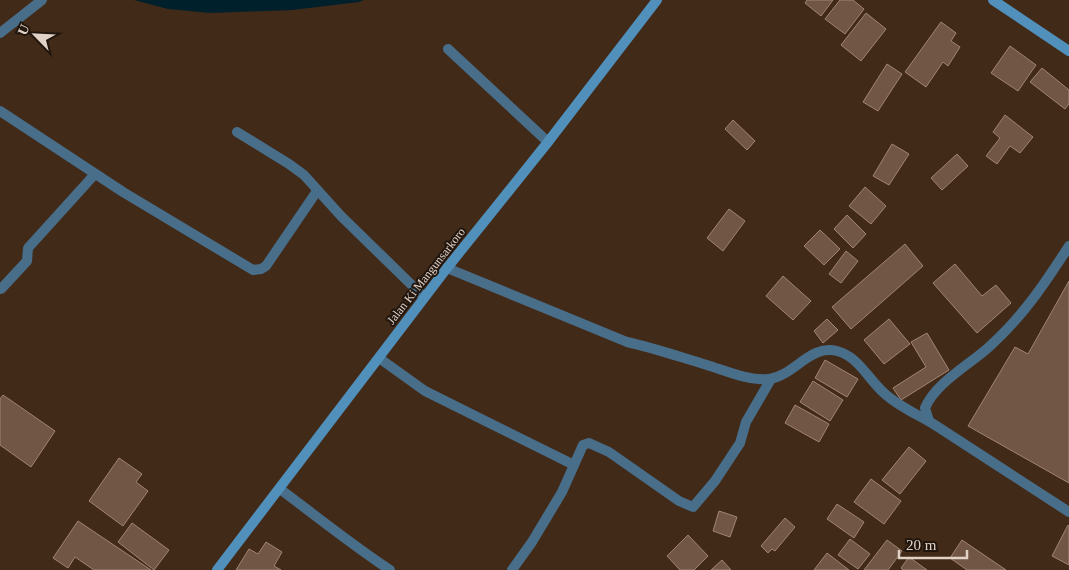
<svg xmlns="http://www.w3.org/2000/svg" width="1069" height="570" font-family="Georgia,serif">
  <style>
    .water { fill: #00202c }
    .building { fill: #715645; stroke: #a18472 }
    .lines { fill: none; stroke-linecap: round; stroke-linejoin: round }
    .minor { stroke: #486e89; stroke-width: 10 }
    .tertiary { stroke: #486e89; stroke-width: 10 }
    .secondary { stroke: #5090bb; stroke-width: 10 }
    .labels { text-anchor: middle; stroke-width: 4; stroke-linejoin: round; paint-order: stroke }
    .street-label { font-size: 12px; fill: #e1d2c8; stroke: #21160e }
  </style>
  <rect width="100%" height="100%" fill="#422a19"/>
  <!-- water -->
  <path class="water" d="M134,0H364L359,2L292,10L210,13L168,9Z"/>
  <!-- building -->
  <g class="building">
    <path d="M807,0H833L821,16L805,3Z"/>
    <path d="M840,0H853L864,9L845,34L825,19Z"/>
    <path d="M866,13L886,29L861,61L841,45Z"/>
    <path d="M941,22L956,33L951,41L960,47L948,66L943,62L926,87L905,72Z"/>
    <path d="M1010,46L1036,65L1018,91L991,73Z"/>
    <path d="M887,64L902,74L878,111L863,102Z"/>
    <path d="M1042,68L1069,90V104L1065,109L1030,82Z"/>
    <path d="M1005,115L1033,137L1020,153L1010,146L997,164L986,156L1000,138L993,132Z"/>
    <path d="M733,120L755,141L747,150L725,129Z"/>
    <path d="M892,144L909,154L889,185L873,176Z"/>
    <path d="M957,154L968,166L942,190L931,178Z"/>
    <path d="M865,187L886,206L871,224L849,206Z"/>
    <path d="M729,209L745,221L723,251L707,238Z"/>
    <path d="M847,215L866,234L853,248L834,229Z"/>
    <path d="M820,230L840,249L824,265L804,246Z"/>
    <path d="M905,244L923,266L851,329L832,307Z"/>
    <path d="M846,251L858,261L841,283L829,274Z"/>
    <path d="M955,264L982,296L996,285L1011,303L977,333L933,283Z"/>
    <path d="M783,276L811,301L793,320L766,296Z"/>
    <path d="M1069,281V483L968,426L1015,347L1028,354Z"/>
    <path d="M827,319L838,330L823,343L814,331Z"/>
    <path d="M889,319L910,344L884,364L864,340Z"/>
    <path d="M927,333L949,370L901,400L893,388L926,367L911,342Z"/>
    <path d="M825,360L858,379L847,397L815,378Z"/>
    <path d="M813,381L843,400L830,421L800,402Z"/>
    <path d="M3,395L55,431L31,467L0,445V399Z"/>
    <path d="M795,405L829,424L819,442L785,423Z"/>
    <path d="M909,447L926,461L900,494L882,480Z"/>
    <path d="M119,458L142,474L136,482L148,491L123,526L89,501Z"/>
    <path d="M871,479L901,501L884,524L854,502Z"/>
    <path d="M837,504L864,522L854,538L827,519Z"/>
    <path d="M719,511L737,517L730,537L713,531Z"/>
    <path d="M785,518L795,527L775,551L772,549L768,553L761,546Z"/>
    <path d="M78,521L151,570H94L75,557L68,568L53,558Z"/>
    <path d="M132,523L169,550L154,570L118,542Z"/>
    <path d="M1068,525L1069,526V565L1052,556Z"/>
    <path d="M688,535L708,556L694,570H680L667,556Z"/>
    <path d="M850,539L870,554L858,569L838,555Z"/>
    <path d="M887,540L902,551L888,570H864Z"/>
    <path d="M962,540L1006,570H967L950,558Z"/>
    <path d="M266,542L282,552L274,566L281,570H236L249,549L258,554Z"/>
    <path d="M827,553L849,570H814Z"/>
    <path d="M909,557L927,570H903L901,568Z"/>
    <path d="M722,560L731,570H711Z"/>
  </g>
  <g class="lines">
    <!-- minor -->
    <g class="minor">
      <path d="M448,49L548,142"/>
      <path d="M0,111L123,192L253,270L261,269L266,266L317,191"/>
      <path d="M237,132L289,164L304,175L341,216L424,297"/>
      <path d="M447,268L627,342C654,348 680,357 707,365C726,371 749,381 769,379C794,376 810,344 837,351C858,356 869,380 884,393C899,407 919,415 935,425C980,454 1024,483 1069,512"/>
      <path d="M0,288L1,289L27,261L28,248L95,174"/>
      <path d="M379,358L425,391L574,465"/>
      <path d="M929,421L925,408C936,382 971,364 991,345C1024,315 1045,283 1069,246"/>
      <path d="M280,489C316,516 352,545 390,570"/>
      <path d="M512,570L532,542L562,492L583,445L589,443L609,452L679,501L693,507L715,481L740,443L746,422L771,379"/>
    </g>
    <!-- tertiary -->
    <path class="tertiary" d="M0,33L42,0"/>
    <!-- secondary -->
    <g class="secondary">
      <path d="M993,0L1069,51"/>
      <path d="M217,570L447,268L548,142L657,0"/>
    </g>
  </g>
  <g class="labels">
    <!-- street labels -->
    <g class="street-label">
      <text transform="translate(426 276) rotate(-52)" y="4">Jalan Ki Mangunsarkoro</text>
    </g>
  </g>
  <!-- north arrow -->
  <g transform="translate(35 35) rotate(294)" stroke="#21160e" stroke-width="4" paint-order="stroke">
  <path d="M0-4L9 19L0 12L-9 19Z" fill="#e1d2c8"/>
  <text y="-8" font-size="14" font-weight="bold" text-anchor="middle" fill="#e1d2c8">U</text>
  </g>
  <!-- scale -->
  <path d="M899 550v8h68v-8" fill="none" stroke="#e1d2c8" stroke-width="2.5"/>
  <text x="906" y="550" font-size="15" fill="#e1d2c8" stroke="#21160e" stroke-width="4" paint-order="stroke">20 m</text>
</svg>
